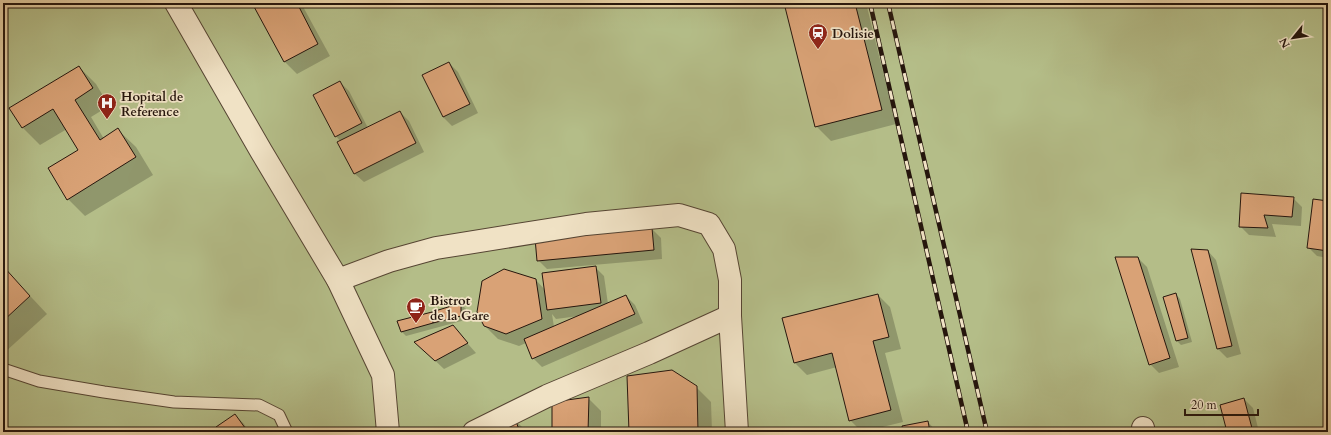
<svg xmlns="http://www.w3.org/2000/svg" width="1331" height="435" font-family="Cardo,serif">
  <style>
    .green { fill: #b4bd88; stroke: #6d6a4a }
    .shadow { fill: #0003; fill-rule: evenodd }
    .building { fill: #d9a276; stroke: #26160d }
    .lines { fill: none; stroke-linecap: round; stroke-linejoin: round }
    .service-casing { stroke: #564533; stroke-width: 13 }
    .minor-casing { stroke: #564533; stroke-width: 24 }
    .service { stroke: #f0e2c5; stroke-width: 11 }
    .minor { stroke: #f0e2c5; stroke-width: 22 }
    .rail-casing { stroke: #26160d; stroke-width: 4.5 }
    .rail { stroke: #f0e2c5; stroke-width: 3; stroke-dasharray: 9; stroke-linecap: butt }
    .labels { text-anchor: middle; stroke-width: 3.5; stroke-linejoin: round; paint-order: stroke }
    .poi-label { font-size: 13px; font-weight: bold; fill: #26160d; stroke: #f0e2c5; text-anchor: start }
  </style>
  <rect width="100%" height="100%" fill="#e8d2a6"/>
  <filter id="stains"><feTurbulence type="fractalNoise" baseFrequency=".005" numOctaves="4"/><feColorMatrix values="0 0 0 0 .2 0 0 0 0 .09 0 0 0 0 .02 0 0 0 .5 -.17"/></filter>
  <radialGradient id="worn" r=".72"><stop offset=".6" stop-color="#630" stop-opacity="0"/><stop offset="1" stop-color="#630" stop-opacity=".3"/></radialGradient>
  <!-- green -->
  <rect class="green" x="3" y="3" width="1325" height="429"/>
  <!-- shadow -->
  <g class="shadow">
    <path d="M253,3H301L330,56L297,74L285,62Z"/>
    <path d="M392,3H398L394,5Z"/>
    <path d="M785,3H866L896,124L831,141L816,126Z"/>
    <path d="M449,63L458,72L478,113L452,126L443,117Z"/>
    <path d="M79,67L96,84L109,106L91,117L104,139L118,130L136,147L153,175L85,216L68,199L80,150L67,129L40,145L23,128Z"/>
    <path d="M340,82L349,91L368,128L400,112L409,121L424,152L364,182L355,174L339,143L341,142L336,136Z"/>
    <path d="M1293,198L1302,207L1301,226L1272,224L1276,237L1249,235L1240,226Z"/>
    <path d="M1328,202V258L1317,256L1308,247Z"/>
    <path d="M652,229L661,238L662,259L547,269L538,260Z"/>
    <path d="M1207,250L1216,260L1241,354L1227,358L1218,349Z"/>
    <path d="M1138,258L1147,267L1179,367L1159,373L1150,364Z"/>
    <path d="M3,267L47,314L4,353L3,352Z"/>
    <path d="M595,267L604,276L608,304L626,296L635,305L643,323L542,367L533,358L526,343L519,346L498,339L485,326L536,280L545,290ZM552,314L556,319L579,316L554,327Z"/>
    <path d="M1176,294L1180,299L1192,342L1181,345L1177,341L1165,298Z"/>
    <path d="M878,295L890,307L901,349L885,353L903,422L862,432L850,420L837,367L807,375L795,363Z"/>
    <path d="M461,304L466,309L465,320L406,336L402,332L399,322Z"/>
    <path d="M452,326L476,353L444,369L425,351Z"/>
    <path d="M696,387L711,402L712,432H630Z"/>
    <path d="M589,399L601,411V432H553V403Z"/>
    <path d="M1244,399L1253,408L1259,432H1228Z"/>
    <path d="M235,415L244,424L249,432H221Z"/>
    <path d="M515,420L524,429L525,432H489Z"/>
    <path d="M928,422L937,432H904Z"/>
  </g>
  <!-- building -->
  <g class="building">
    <path d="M252,3H297L318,44L284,62Z"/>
    <path d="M784,3H855L882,110L815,127Z"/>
    <path d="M449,62L470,104L443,117L422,75Z"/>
    <path d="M79,66L93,88L75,100L100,140L118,128L136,157L67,200L48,168L78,150L53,109L22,128L9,108Z"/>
    <path d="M340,81L362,123L335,137L313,95Z"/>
    <path d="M400,111L416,143L354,174L337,142Z"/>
    <path d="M1241,193L1294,197L1292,217L1264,215L1268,228L1239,227Z"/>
    <path d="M1313,199L1328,201V251L1307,248Z"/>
    <path d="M652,228L654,250L537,261L535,238Z"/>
    <path d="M1191,249L1208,250L1232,346L1217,349Z"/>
    <path d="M1115,257H1138L1170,358L1149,365Z"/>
    <path d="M3,266L30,296L3,321Z"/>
    <path d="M596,266L601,303L547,310L542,273Z"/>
    <path d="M504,269L536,279L542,319L506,334L484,326L477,312L482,281Z"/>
    <path d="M1176,293L1188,338L1176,341L1163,297Z"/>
    <path d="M878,294L889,337L873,341L891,410L849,421L832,353L794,363L782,318Z"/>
    <path d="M626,295L635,314L532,359L524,339Z"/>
    <path d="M461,303V316L433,323L432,312Z"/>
    <path d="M432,312L433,323L401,332L397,321Z"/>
    <path d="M453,325L468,343L435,361L414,342Z"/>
    <path d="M672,370L697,386L698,432H629L627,376Z"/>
    <path d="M589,397L588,432H552V402Z"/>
    <path d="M1244,398L1253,432H1227L1220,405Z"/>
    <path d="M235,414L248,432H220L216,427Z"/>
    <path d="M515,419L520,432H488Z"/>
    <path d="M928,421L930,432H903L902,426Z"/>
  </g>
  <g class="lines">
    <!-- service casing -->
    <g class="service-casing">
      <path id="service" d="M3,369L39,381L104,392L174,402L259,405L279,415L287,432"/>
    </g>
    <!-- minor casing -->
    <g class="minor-casing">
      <g id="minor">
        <path d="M176,3L261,151L338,280L383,375L388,432"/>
        <path d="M338,280L389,261L436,248L586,224L679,215L709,224L724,249L730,280V316L737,432"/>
        <path d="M1143,428L1144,432"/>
        <path d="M474,432L547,396L649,353L730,316"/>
      </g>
    </g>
    <!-- service -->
    <use href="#service" class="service"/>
    <!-- minor -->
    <use href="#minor" class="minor"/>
    <!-- rail casing -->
    <g class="rail-casing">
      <g id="rail">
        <path d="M870,3L968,432"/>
        <path d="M888,3L987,432"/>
      </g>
    </g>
    <!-- rail -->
    <use href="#rail" class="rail"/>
  </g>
  <!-- icons -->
  <defs>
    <g id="station-pin" transform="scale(1)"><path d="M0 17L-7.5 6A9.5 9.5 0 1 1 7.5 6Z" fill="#8f2418" stroke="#f0e2c5"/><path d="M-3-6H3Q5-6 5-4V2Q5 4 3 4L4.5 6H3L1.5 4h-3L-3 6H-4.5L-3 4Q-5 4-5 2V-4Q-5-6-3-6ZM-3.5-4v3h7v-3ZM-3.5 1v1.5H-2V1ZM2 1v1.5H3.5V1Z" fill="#fff"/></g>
    <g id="hospital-pin" transform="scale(1)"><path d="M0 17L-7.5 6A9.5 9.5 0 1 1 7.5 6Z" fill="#8f2418" stroke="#f0e2c5"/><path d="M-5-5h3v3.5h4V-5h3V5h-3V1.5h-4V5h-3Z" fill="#fff"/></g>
    <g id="cafe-pin" transform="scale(1)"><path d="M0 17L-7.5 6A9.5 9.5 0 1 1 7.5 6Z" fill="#8f2418" stroke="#f0e2c5"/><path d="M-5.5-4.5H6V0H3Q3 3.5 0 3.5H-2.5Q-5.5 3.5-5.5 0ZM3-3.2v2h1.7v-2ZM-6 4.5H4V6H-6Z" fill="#fff"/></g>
  </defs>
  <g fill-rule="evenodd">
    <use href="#station-pin" x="818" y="33"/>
    <use href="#hospital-pin" x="107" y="103"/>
    <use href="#cafe-pin" x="416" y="307"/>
  </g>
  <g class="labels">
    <!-- poi labels -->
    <g class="poi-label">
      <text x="832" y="38">Dolisie</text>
      <text x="121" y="101">Hopital de<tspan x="121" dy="15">Reference</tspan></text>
      <text x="430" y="305">Bistrot<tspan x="430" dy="15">de la Gare</tspan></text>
    </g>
  </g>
  <!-- margin -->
  <rect width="1331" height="435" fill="none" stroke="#e8d2a6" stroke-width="16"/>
  <rect x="4" y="4" width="1323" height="427" fill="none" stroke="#26160d" stroke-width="2"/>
  <rect x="8" y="8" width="1315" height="419" fill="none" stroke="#26160d"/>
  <!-- north arrow -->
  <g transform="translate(1293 38) rotate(240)" stroke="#f0e2c5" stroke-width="3" paint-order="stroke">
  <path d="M0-3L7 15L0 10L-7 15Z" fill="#26160d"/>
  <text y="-6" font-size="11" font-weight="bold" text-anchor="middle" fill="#26160d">N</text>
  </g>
  <!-- scale -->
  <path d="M1185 409v6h73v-6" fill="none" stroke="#26160d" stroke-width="2"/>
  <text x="1191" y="409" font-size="12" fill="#26160d" stroke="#f0e2c5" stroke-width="3" paint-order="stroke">20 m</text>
  <rect width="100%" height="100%" filter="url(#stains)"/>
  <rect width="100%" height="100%" fill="url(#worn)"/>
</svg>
